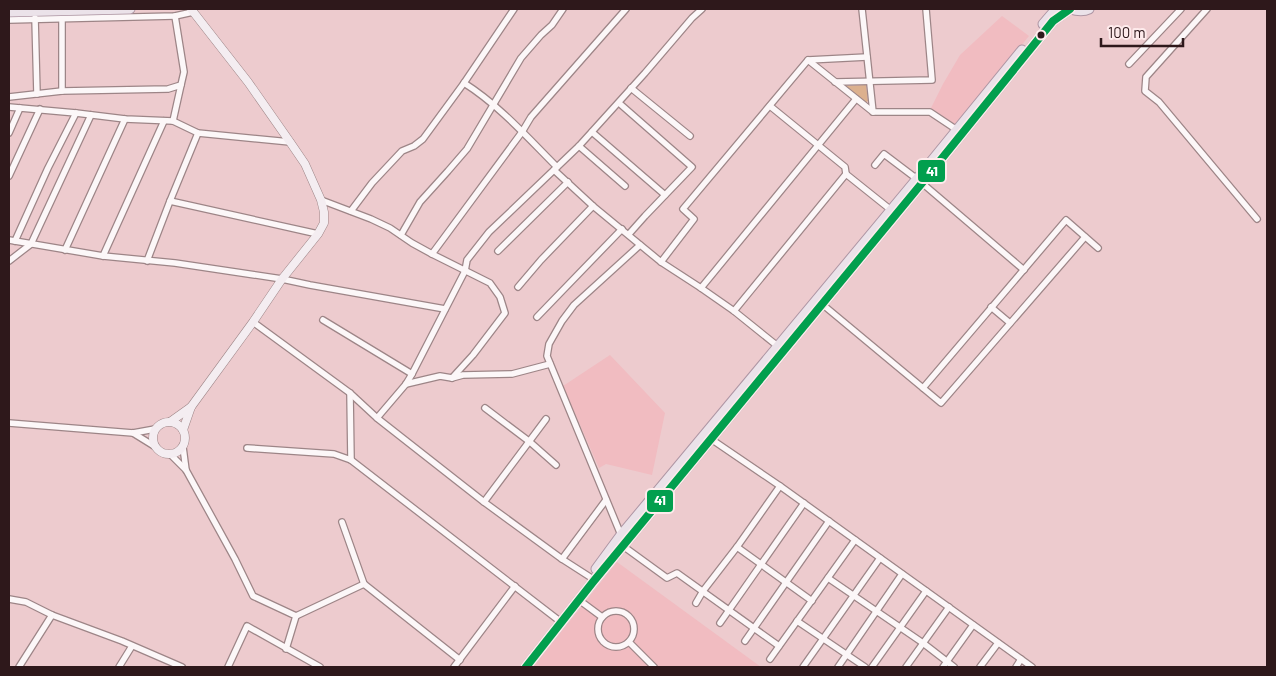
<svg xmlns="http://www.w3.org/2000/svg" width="1276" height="676" font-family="Barlow,sans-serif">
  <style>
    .built { fill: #f1bcc1 }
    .green { fill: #dcb08e }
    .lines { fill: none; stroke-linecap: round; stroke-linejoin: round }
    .street-casing { stroke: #9d8587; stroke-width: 8 }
    .secondary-casing { stroke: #9d8587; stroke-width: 9 }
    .primary-casing { stroke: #ae96a4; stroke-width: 11 }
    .street { stroke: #fcf7f8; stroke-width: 5.5 }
    .secondary { stroke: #f4edf1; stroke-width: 8 }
    .primary { stroke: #ebe2e9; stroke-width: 9 }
    .bus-1-casing { stroke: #feebec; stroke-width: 11 }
    .bus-1 { stroke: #029f4e; stroke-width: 8 }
    .bus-dot { fill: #2e181b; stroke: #feebec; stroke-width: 2 }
    .line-badge { stroke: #feebec; stroke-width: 2 }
    .badge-label { font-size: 14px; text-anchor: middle; font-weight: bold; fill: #fff }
  </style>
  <rect width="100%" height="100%" fill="#edcbce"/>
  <!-- built -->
  <g class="built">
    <path d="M1002,16L1029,36L956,125L931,108L943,84L960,55Z"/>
    <path d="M610,355L665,413L652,475L606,464L599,468L563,386Z"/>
    <path d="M617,562L761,667H533Z"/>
  </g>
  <!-- green -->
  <path class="green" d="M866,85L868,101L865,103L844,86Z"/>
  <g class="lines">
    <!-- street casing -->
    <g class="street-casing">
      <g id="street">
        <path d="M862,9L873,112"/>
        <path d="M1207,9L1146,77L1145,91L1159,102L1257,219"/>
        <path d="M35,18L37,94"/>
        <path d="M62,19V91"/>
        <path d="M9,20L175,16L193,12"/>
        <path d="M808,60L873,112H930L957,130"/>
        <path d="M1129,64L1181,9"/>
        <path d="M835,82L932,80L926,9"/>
        <path d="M464,83C499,105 528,138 557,167"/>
        <path d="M631,88L690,136"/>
        <path d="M9,97L62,91L168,89L181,85L184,72L175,16"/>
        <path d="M619,103L692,167L645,216L629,234"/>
        <path d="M9,107L76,113L125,119L173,121L198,133L290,142"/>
        <path d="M173,121L181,85"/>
        <path d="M592,132L665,195"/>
        <path d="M9,133L20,108"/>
        <path d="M579,146L625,186"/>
        <path d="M875,165L884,154L917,179"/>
        <path d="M554,170L593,206L661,262L701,288L734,311L780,348"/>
        <path d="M846,174L891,210"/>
        <path d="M9,176L40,109"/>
        <path d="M922,183L1024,270"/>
        <path d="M321,200L371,219L390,228L412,243L432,254L490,283L500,297L505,313L473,355L452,378"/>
        <path d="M170,201L318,234"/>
        <path d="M351,211L372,183L402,151L414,146L423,139L464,83L514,9"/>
        <path d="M401,235L420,202L448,171L467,149L521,58L541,35L552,25L563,9"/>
        <path d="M9,240L103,256L175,263L282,279L310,285L445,309"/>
        <path d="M15,241L48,168L76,113"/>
        <path d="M65,250L125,119"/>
        <path d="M498,251L568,182"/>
        <path d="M432,254L522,132L531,117L626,9"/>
        <path d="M103,256L164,121"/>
        <path d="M9,261L31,244L91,115"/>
        <path d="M147,261L170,201L198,133"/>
        <path d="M661,262L694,219L683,209L808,60L867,57"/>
        <path d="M518,287L541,260L593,206"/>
        <path d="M701,288L856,99"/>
        <path d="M822,304L941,403L1085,237"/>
        <path d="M991,307L1010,323"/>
        <path d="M734,311L846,174L845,167L770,106"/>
        <path d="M537,317L622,229"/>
        <path d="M323,320L412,374"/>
        <path d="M253,322L350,393L377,418L484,502L562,559L590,577L593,582"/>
        <path d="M406,384L440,376L452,378L463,375L512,374L550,364"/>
        <path d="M923,388L1066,220L1098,248"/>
        <path d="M350,393L351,460"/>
        <path d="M485,408L530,442L556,465"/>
        <path d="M377,418L406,384L412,374L465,271L467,260L489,232L579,146L645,73L692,18L702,9"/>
        <path d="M9,423L133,433L155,429"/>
        <path d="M133,433L154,446"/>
        <path d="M711,439L780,486L1032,667"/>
        <path d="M183,447L186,470"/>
        <path d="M247,448L334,454L351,460L557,619"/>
        <path d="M171,455L186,470L235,559L253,596L296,616L286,649"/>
        <path d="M484,502L546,419"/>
        <path d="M342,522L364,584"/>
        <path d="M621,535L547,356L549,344L562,321L574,305L640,245"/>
        <path d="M623,546L667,578L677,573L779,646"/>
        <path d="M737,547L812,601"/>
        <path d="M562,559L606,500"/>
        <path d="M828,578L923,643L954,667"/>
        <path d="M9,599L26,602L52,615L122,641L182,667"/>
        <path d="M579,600L602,617"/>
        <path d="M696,603L703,591L737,547L780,486"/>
        <circle cx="616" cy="629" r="18"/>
        <path d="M296,616L364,584L460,660"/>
        <path d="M797,621L865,667"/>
        <path d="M720,623L804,503"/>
        <path d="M745,641L829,521"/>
        <path d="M629,642L654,667"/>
        <path d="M770,659L855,540"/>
        <path d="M19,667L52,615"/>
        <path d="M119,667L132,646"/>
        <path d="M228,667L247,626L320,667"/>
        <path d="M454,667L515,586"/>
        <path d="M803,667L880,558"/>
        <path d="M838,667L902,574"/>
        <path d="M872,667L926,591"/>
        <path d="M906,667L949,607"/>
        <path d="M943,667L973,625"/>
        <path d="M980,667L998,643"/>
        <path d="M1016,667L1021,659"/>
      </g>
    </g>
    <!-- secondary casing -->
    <g class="secondary-casing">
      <g id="secondary">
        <circle cx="169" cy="438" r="16"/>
        <path d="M170,422L191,407"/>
        <path d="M183,430L191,407L253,322L282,279L318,234L324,223V212L321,200L305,164L290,142L248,82L191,9"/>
      </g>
    </g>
    <!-- primary casing -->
    <g class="primary-casing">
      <g id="primary">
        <path d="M1070,9C1077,11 1083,12 1089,9"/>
        <path d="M9,12L130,9"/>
        <path d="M1043,24L1056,9"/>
        <path d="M596,569L621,535L921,174L1022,50"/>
        <path d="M526,667L593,582L922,183L1053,21L1070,9"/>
      </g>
    </g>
    <!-- street -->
    <use href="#street" class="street"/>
    <!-- secondary -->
    <use href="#secondary" class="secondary"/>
    <!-- primary -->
    <use href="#primary" class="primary"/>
    <!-- bus-1 casing -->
    <g class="bus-1-casing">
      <path id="bus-1" d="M526,667L593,582L922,183L1053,21L1070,9"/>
    </g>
    <!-- bus-1 -->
    <use href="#bus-1" class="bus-1"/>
  </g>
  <!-- markers -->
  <circle class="bus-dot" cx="1041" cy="35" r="4.5"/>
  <g class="line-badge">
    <rect x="917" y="159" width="29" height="24" rx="5" fill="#029f4e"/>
    <rect x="646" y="489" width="28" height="24" rx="5" fill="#029f4e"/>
  </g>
  <g class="badge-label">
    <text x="932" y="176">41</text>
    <text x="660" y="505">41</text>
  </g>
  <!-- border -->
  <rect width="1276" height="676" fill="none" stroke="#2e181b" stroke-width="20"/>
  <!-- scale -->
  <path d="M1101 38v8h82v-8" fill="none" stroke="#2e181b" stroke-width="2.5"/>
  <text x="1108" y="38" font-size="15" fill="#2e181b" stroke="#feebec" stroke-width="4" paint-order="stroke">100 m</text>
</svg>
